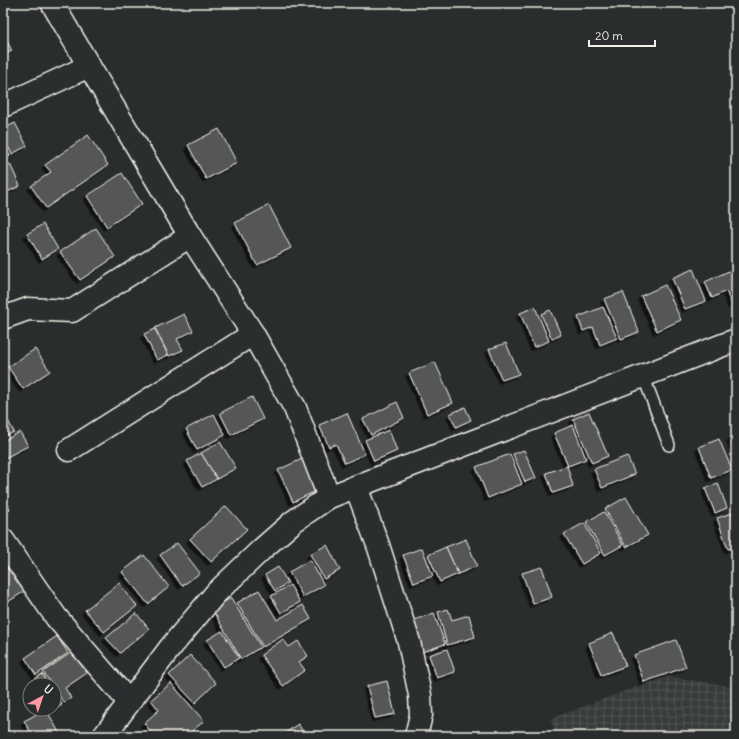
<svg xmlns="http://www.w3.org/2000/svg" width="739" height="739" font-family="Delius,sans-serif">
  <style>
    .industrial { fill: url(#industrial-grid) }
    .building { fill: #555756; stroke: #f4f1e8; filter: url(#shadow) }
    .lines { fill: none; stroke-linecap: round; stroke-linejoin: round }
    .service-casing { stroke: #f4f1e8; stroke-width: 14 }
    .minor-casing { stroke: #f4f1e8; stroke-width: 25 }
    .tertiary-casing { stroke: #f4f1e8; stroke-width: 25 }
    .service { stroke: #2a2d2e; stroke-width: 11 }
    .minor { stroke: #2a2d2e; stroke-width: 22 }
    .tertiary { stroke: #2a2d2e; stroke-width: 22 }
  </style>
  <defs>
    <pattern id="industrial-grid" width="8" height="8" patternUnits="userSpaceOnUse"><rect width="8" height="8" fill="#373a3a"/><path d="M0 4h8M4 0v8" fill="none" stroke="#555756"/></pattern>
    <filter id="shadow"><feDropShadow dx="-3.5" dy="3.5" stdDeviation="0" flood-color="#0009"/></filter>
  </defs>
  <rect width="100%" height="100%" fill="#2a2d2e"/>
  <filter id="ink" filterUnits="userSpaceOnUse"><feTurbulence type="fractalNoise" baseFrequency=".025" numOctaves="2"/><feDisplacementMap in="SourceGraphic" scale="8" xChannelSelector="R" yChannelSelector="G"/><feConvolveMatrix kernelMatrix="1 2 1 2 8 2 1 2 1" color-interpolation-filters="sRGB"/></filter>
  <g filter="url(#ink)">
    <!-- industrial -->
    <path class="industrial" d="M665,676L736,687V736H557L550,719Z"/>
    <!-- building -->
    <g class="building">
      <path d="M3,33L12,51L3,55Z"/>
      <path d="M15,123L27,146L12,154L3,137V129Z"/>
      <path d="M219,129L237,163L206,179L188,145Z"/>
      <path d="M88,135L108,165L46,208L31,186L51,172L45,165Z"/>
      <path d="M3,142L10,156L3,160Z"/>
      <path d="M10,164L20,186L3,194V168Z"/>
      <path d="M122,173L142,204L107,227L87,196Z"/>
      <path d="M269,205L291,248L257,265L235,223Z"/>
      <path d="M43,224L58,249L42,259L27,234Z"/>
      <path d="M96,228L115,257L80,280L60,252Z"/>
      <path d="M693,269L706,301L685,309L672,278Z"/>
      <path d="M733,269L736,275V303L732,305L726,291L712,298L705,282Z"/>
      <path d="M665,285L681,320L657,331L641,296Z"/>
      <path d="M623,292L639,332L621,339L604,299Z"/>
      <path d="M535,307L549,341L534,347L520,313Z"/>
      <path d="M603,307L617,338L600,345L593,327L583,331L578,317Z"/>
      <path d="M550,310L561,335L552,339L541,314Z"/>
      <path d="M184,314L193,331L177,339L183,350L169,356L155,328Z"/>
      <path d="M155,329L168,355L157,360L144,334Z"/>
      <path d="M506,343L519,374L502,380L489,349Z"/>
      <path d="M35,349L50,371L23,389L8,367Z"/>
      <path d="M435,362L453,403L427,414L409,373Z"/>
      <path d="M252,397L263,419L231,435L220,413Z"/>
      <path d="M397,402L404,418L371,435L363,419Z"/>
      <path d="M465,407L471,420L456,427L450,414Z"/>
      <path d="M589,412L608,456L592,463L573,419Z"/>
      <path d="M347,413L365,454L345,463L336,444L329,447L319,425Z"/>
      <path d="M214,414L225,435L197,450L186,429Z"/>
      <path d="M5,415L14,432L3,437V416Z"/>
      <path d="M573,425L586,459L568,466L554,433Z"/>
      <path d="M389,430L397,451L374,461L365,440Z"/>
      <path d="M20,432L28,446L3,459V441Z"/>
      <path d="M736,436V453L730,438Z"/>
      <path d="M719,439L732,470L711,478L699,447Z"/>
      <path d="M220,442L236,468L217,479L201,453Z"/>
      <path d="M524,450L536,478L525,482L513,454Z"/>
      <path d="M201,453L217,479L202,487L187,461Z"/>
      <path d="M510,454L522,484L488,498L476,467Z"/>
      <path d="M627,456L635,474L602,488L594,469Z"/>
      <path d="M302,459L318,490L293,502L278,470Z"/>
      <path d="M567,466L573,486L553,493L546,473Z"/>
      <path d="M718,483L727,508L715,513L705,488Z"/>
      <path d="M3,495L10,509L3,512Z"/>
      <path d="M626,497L648,535L626,547L605,509Z"/>
      <path d="M226,506L247,529L211,562L190,539Z"/>
      <path d="M604,512L623,545L605,555L586,522Z"/>
      <path d="M735,512L736,515V547L728,549L717,518Z"/>
      <path d="M584,523L601,553L582,564L564,534Z"/>
      <path d="M466,539L477,566L458,574L446,547Z"/>
      <path d="M177,543L200,573L182,586L160,555Z"/>
      <path d="M327,545L340,570L324,579L310,554Z"/>
      <path d="M446,547L458,574L440,582L428,555Z"/>
      <path d="M422,548L433,576L414,583L403,555Z"/>
      <path d="M144,555L169,587L148,604L122,572Z"/>
      <path d="M310,560L324,585L303,597L289,572Z"/>
      <path d="M13,566L28,589L3,605V572Z"/>
      <path d="M278,567L288,583L275,591L265,575Z"/>
      <path d="M542,567L552,597L533,604L522,573Z"/>
      <path d="M119,583L137,606L104,632L85,610Z"/>
      <path d="M290,585L300,602L281,613L271,596Z"/>
      <path d="M259,590L277,620L303,605L311,619L263,647L237,603Z"/>
      <path d="M231,598L261,647L241,659L212,609Z"/>
      <path d="M448,609L452,620L469,615L475,637L447,645L438,612Z"/>
      <path d="M136,613L149,629L120,653L106,638Z"/>
      <path d="M434,613L445,644L422,652L411,621Z"/>
      <path d="M222,631L239,658L224,667L207,640Z"/>
      <path d="M613,633L626,666L601,675L589,643Z"/>
      <path d="M57,636L68,653L36,675L25,658Z"/>
      <path d="M283,639L289,647L298,641L308,656L299,662L305,670L283,686L261,655Z"/>
      <path d="M676,640L686,667L644,682L634,655Z"/>
      <path d="M447,649L455,672L437,678L429,655Z"/>
      <path d="M72,652L87,673L65,688L71,698L64,703L54,688V685H52L43,672Z"/>
      <path d="M190,655L216,683L195,703L169,675Z"/>
      <path d="M42,674L49,685H33L31,682Z"/>
      <path d="M387,681L395,714L375,718L367,686Z"/>
      <path d="M171,683L204,721L186,736H154L144,723L159,710L151,700Z"/>
      <path d="M54,692L62,705L51,712L49,709H54Z"/>
      <path d="M46,709L61,736H33L24,721Z"/>
      <path d="M298,724L306,736H281Z"/>
      <path d="M7,730L11,736H3V733Z"/>
    </g>
    <g class="lines">
      <!-- service casing -->
      <g class="service-casing">
        <path id="service" d="M643,375L669,445"/>
      </g>
      <!-- minor casing -->
      <g class="minor-casing">
        <g id="minor">
          <path d="M52,3L89,66L190,236L253,334L295,408L329,497"/>
          <path d="M3,106L89,66"/>
          <path d="M3,318L28,309L72,311L190,236"/>
          <path d="M69,450L253,334"/>
          <path d="M356,487L378,545L409,642L420,695L421,715L416,736"/>
          <path d="M3,540L56,617L129,702"/>
        </g>
      </g>
      <!-- tertiary casing -->
      <g class="tertiary-casing">
        <path id="tertiary" d="M104,736L170,648L216,593L261,550L294,521L329,497L736,340"/>
      </g>
      <!-- service -->
      <use href="#service" class="service"/>
      <!-- minor -->
      <use href="#minor" class="minor"/>
      <!-- tertiary -->
      <use href="#tertiary" class="tertiary"/>
    </g>
  </g>
  <!-- margin -->
  <rect width="739" height="739" fill="none" stroke="#2a2d2e" stroke-width="16"/>
  <rect x="8" y="8" width="723" height="723" fill="none" stroke="#f4f1e8" stroke-width="1.5" filter="url(#ink)"/>
  <!-- north arrow -->
  <g transform="translate(42 697) rotate(40)"><circle r="19" fill="#2a2d2e" stroke="#7b7b78"/>
  <path d="M0-3L7 15L0 10L-7 15Z" fill="#ff9aa2"/>
  <text y="-6" font-size="11" font-weight="bold" text-anchor="middle" fill="#f4f1e8">U</text>
  </g>
  <!-- scale -->
  <path d="M589 40v6h66v-6" fill="none" stroke="#f4f1e8" stroke-width="2"/>
  <text x="595" y="40" font-size="12" fill="#f4f1e8" stroke="#2a2d2e" stroke-width="3" paint-order="stroke">20 m</text>
</svg>
